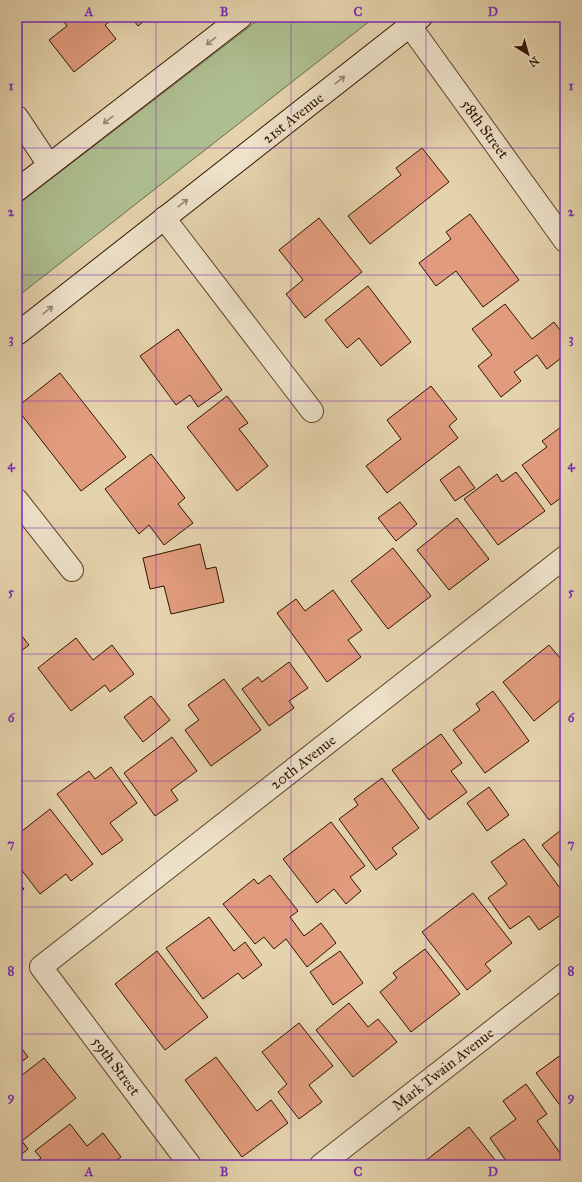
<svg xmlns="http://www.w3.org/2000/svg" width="582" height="1182" font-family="'IM FELL Great Primer',serif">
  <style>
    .green { fill: #aebe8f; stroke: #6e6948 }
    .building { fill: #e19c7d; stroke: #2f1400 }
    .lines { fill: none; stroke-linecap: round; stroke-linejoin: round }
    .street-casing { stroke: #5c442b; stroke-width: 24 }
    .secondary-casing { stroke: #2f1400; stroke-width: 24 }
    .street { stroke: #eee2ca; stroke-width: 22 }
    .secondary { stroke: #eee2ca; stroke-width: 22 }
    .oneway { stroke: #98856f }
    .grid { fill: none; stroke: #7b2cbf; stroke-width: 1; stroke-opacity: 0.55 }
    .labels { text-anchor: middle; stroke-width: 3; stroke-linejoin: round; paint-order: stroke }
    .street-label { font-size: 15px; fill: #2f1400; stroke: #eee2ca }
    .neatline { fill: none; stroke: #7b2cbf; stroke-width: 1.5 }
    .grid-label { font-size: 13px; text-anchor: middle; font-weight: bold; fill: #7b2cbf }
  </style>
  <rect width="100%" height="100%" fill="#e5d3ad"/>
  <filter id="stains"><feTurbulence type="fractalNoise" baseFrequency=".005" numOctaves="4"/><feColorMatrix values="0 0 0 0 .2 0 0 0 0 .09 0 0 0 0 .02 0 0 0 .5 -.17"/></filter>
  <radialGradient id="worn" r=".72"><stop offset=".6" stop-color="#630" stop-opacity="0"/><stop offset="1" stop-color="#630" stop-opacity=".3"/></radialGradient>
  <!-- green -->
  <path class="green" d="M262,17H375L17,297V205Z"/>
  <!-- building -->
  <g class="building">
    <path d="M60,17H113L114,18L105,25L116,39L74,72L49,40L67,26Z"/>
    <path d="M131,17H149L138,26Z"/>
    <path d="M422,148L449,182L370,244L348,216L401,175L396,168Z"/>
    <path d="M470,214L519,280L483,307L456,271L436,286L419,263L451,239L446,232Z"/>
    <path d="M319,218L362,272L305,318L286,294L303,280L279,250Z"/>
    <path d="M368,286L411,342L381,366L359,338L347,348L325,320Z"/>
    <path d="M505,304L532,339L554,322L565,337V355L547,369L537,355L514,372L521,381L501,397L478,366L492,355L472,329Z"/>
    <path d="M178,329L222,390L198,407L190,395L176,405L140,356Z"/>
    <path d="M60,373L126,457L81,491L17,409V407Z"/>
    <path d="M431,386L457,419L449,426L458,438L387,493L366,466L401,439L387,420Z"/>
    <path d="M227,396L248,423L239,429L268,466L237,491L187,427Z"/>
    <path d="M565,424V495L551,505L522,465L547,447L542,441Z"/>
    <path d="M151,454L185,498L178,504L193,523L164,545L149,525L139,534L105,489Z"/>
    <path d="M459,466L475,488L455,501L440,480Z"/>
    <path d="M516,472L545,511L498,545L464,499L497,474L502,482Z"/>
    <path d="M400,502L417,524L396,541L378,518Z"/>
    <path d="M457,518L489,559L449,590L417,550Z"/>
    <path d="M200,544L206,569L216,567L224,602L171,614L164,586L150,589L143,558Z"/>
    <path d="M393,548L431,596L388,629L351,581Z"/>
    <path d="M333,590L362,630L348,640L361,657L327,682L277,613L296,599L305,611Z"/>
    <path d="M17,630L29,645L17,654Z"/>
    <path d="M76,638L93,660L112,645L134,674L110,692L105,685L71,711L38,668Z"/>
    <path d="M549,645L565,664V696L534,721L503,682Z"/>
    <path d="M289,662L308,688L289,701L294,708L269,726L242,689L258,677L262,682Z"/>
    <path d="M224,679L261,730L211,766L185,730L199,720L188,705Z"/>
    <path d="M493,691L529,741L485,773L453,730L480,710L476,704Z"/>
    <path d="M151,696L170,720L143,742L124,717Z"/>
    <path d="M441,734L462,763L451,771L467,792L429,820L392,770Z"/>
    <path d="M172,737L197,771L171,790L178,800L155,816L124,773Z"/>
    <path d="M111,767L137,803L110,823L123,840L102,855L57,794L89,771L95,779Z"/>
    <path d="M382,778L419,828L392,848L397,854L376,870L339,819L358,805L354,799Z"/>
    <path d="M489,787L509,815L487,831L467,803Z"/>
    <path d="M50,809L93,864L71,881L66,874L40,894L17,864V835Z"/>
    <path d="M331,822L365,866L350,877L361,891L346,904L334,889L317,903L283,859Z"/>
    <path d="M565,827V874L542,845Z"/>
    <path d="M524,839L565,895V912L539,930L529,916L510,929L488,898L507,884L491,862Z"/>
    <path d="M270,875L298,911L290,917L304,936L321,923L336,943L307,967L286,939L274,949L264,937L255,944L223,904L254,879L258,884Z"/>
    <path d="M17,880L24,889L17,895Z"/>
    <path d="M473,893L512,943L485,964L491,971L467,990L422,932Z"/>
    <path d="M209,917L234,951L245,942L262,965L243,979L238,973L203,999L166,948Z"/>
    <path d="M425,949L460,994L411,1032L380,992L397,978L393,973Z"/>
    <path d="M157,951L208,1017L165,1050L115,984Z"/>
    <path d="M340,951L363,983L333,1005L310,972Z"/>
    <path d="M349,1003L368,1027L378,1019L397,1042L353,1077L316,1030Z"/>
    <path d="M299,1023L333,1066L309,1085L322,1102L299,1119L278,1092L287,1084L262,1052Z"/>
    <path d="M17,1042L28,1057L17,1065Z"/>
    <path d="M565,1052V1112L536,1073Z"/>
    <path d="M216,1057L257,1111L271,1100L288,1123L242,1157L185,1080Z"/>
    <path d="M44,1058L76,1098L22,1141L28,1149L17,1158V1079Z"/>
    <path d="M526,1084L547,1114L537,1121L563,1157L552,1165H509L490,1138L516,1119L503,1101Z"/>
    <path d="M70,1124L87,1146L103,1133L121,1157L110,1165H32L41,1158L35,1151Z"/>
    <path d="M469,1127L499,1165H420Z"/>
  </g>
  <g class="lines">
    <!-- street casing -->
    <g class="street-casing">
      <g id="street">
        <path d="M405,17L410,26L565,241"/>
        <path d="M17,117L49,165"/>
        <path d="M164,218L312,411"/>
        <path d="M17,500L72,570"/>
        <path d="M190,1165L41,967L565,557"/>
        <path d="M321,1165L565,974"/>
      </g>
    </g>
    <!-- secondary casing -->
    <g class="secondary-casing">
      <g id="secondary">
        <path d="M17,190L241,17"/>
        <path d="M17,334L421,17"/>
      </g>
    </g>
    <!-- street -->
    <use href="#street" class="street"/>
    <!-- secondary -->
    <use href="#secondary" class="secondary"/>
  </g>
  <!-- one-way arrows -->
  <defs><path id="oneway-shaft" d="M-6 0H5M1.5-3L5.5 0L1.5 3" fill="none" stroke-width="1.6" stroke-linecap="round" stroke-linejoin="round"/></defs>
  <g class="oneway">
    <use href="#oneway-shaft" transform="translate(211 41) rotate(142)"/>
    <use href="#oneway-shaft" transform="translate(340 80) rotate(-38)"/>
    <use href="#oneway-shaft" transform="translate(108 120) rotate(142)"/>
    <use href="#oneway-shaft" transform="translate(183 203) rotate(-38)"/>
    <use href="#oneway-shaft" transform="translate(48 310) rotate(-38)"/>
  </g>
  <!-- grid -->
  <path class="grid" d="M156,17V1165M291,17V1165M426,17V1165M17,148H565M17,275H565M17,401H565M17,528H565M17,654H565M17,781H565M17,907H565M17,1034H565"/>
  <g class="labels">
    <!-- street labels -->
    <g class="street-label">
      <text transform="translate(293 118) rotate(-38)" y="5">21st Avenue</text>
      <text transform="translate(485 129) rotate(54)" y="5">58th Street</text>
      <text transform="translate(303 762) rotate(-38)" y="5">20th Avenue</text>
      <text transform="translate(116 1066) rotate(53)" y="5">59th Street</text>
      <text transform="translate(443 1069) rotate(-38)" y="5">Mark Twain Avenue</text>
    </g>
  </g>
  <!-- margin -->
  <rect width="582" height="1182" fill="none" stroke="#e5d3ad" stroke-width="44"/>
  <!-- north arrow -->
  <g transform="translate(528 54) rotate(143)" stroke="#eee2ca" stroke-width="3" paint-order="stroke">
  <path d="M0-3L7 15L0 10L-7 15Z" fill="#2f1400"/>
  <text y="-6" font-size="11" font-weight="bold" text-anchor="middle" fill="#2f1400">N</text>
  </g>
  <rect x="22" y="22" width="538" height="1138" class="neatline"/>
  <g class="grid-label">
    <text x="89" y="16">A</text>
    <text x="224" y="16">B</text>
    <text x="358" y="16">C</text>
    <text x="493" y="16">D</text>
    <text x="11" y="90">1</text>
    <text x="571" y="90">1</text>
    <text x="11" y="216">2</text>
    <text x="571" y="216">2</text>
    <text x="11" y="343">3</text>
    <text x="571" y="343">3</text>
    <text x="11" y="469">4</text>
    <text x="571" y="469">4</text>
    <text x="11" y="596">5</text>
    <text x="571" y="596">5</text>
    <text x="11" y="722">6</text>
    <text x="571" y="722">6</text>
    <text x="11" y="848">7</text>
    <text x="571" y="848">7</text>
    <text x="11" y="975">8</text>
    <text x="571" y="975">8</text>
    <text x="11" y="1101">9</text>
    <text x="571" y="1101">9</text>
    <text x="89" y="1176">A</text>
    <text x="224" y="1176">B</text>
    <text x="358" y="1176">C</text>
    <text x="493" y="1176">D</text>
  </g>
  <rect width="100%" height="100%" filter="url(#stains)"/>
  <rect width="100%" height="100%" fill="url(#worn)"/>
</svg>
